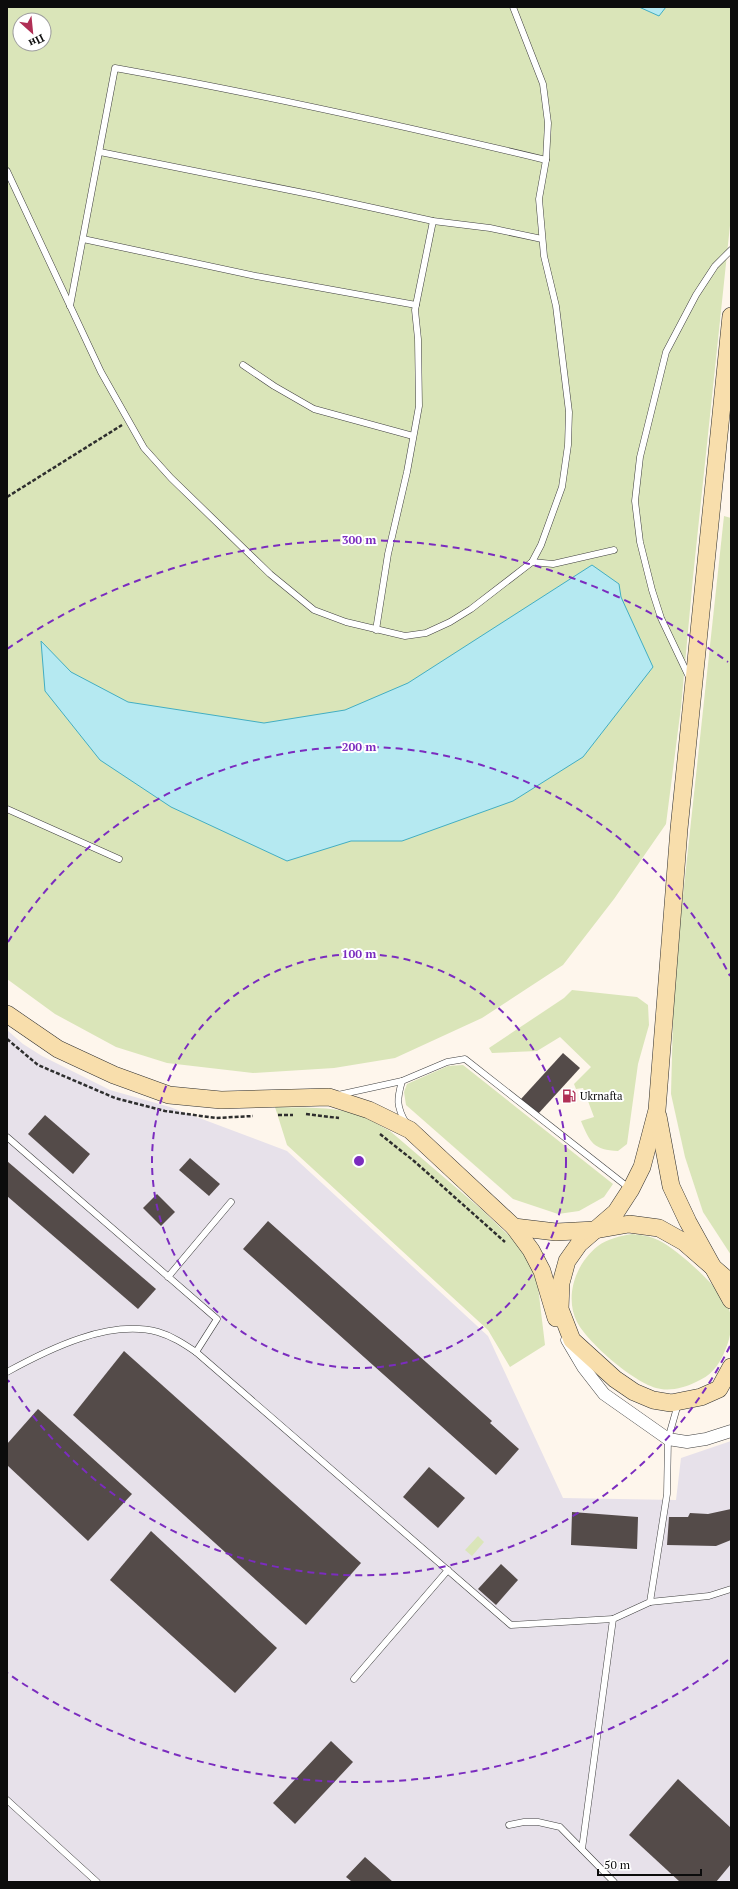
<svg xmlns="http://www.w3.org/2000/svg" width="738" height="1889" font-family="'PT Serif',serif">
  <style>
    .industrial { fill: #e7e1ea }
    .green { fill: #dae5b9; fill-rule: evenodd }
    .water { fill: #b5e9f1; stroke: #42aec2 }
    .building { fill: #544b49 }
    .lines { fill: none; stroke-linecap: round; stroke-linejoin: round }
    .lane-casing { stroke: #3f3f3f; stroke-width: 7 }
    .street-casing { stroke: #3f3f3f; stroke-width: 13 }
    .secondary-casing { stroke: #2e2e2e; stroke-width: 18 }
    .path { stroke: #2e2e2e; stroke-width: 2.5; stroke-dasharray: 4 2; stroke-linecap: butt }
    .lane { stroke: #fff; stroke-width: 6 }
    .street { stroke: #fff; stroke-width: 12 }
    .secondary { stroke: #f8deac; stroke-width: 17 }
    .ring { fill: none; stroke: #7b2cbf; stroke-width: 2; stroke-dasharray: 7 5 }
    .labels { text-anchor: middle; stroke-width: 4; stroke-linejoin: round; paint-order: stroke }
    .poi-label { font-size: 11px; fill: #0c0c0c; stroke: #fff; text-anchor: start }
    .centre { fill: #7b2cbf; stroke: #fff; stroke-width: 2 }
    .ring-label { font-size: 12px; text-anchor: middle; font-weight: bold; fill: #7b2cbf; stroke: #fff; stroke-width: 4; stroke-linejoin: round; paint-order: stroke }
  </style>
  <rect width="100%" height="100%" fill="#fef6ec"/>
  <!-- industrial -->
  <path class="industrial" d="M7,1030L23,1044L42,1056L110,1090L170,1107L287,1151L488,1336L563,1498L676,1500L681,1458L731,1441V1882H7Z"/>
  <!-- green -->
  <g class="green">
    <path d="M7,7H731V216L693,577L681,707L666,824L614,899L563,965L482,1018L395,1058L334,1068L253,1073L167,1063L116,1047L55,1014L7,979ZM20,20H44V44H20Z"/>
    <path d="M724,516L731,518V1255L703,1212L685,1157L671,1094L674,979Z"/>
    <path d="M572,990L637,997L648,1005L649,1025L638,1064L627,1144L618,1151C594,1150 590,1143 581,1121L594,1117L583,1088L576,1089L574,1084L591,1067L560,1037L537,1051L492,1053L489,1048L564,998Z"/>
    <path d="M463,1065L613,1184L604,1197L579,1211L558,1214L513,1199L406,1105L404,1092L407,1084L448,1066Z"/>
    <path d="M275,1107C301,1108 331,1106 356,1114C368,1118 379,1125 390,1131L481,1209L528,1254L536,1270L545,1345L510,1367L488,1330L287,1145Z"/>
    <path d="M632,1234C641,1235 650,1236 658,1240C676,1248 720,1288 728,1306C734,1321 731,1338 724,1353C718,1367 710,1376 696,1382C686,1387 672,1391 661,1389C637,1386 588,1343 577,1322C564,1296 576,1263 598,1246C607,1239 620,1236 632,1234Z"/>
    <path d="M478,1536L484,1542L472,1556L465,1550Z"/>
  </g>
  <!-- water -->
  <g class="water">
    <path d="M639,7H666L659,16Z"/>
    <path d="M592,565L619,584L621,597L653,667L583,757L513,801L402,841H351L287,861L171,807L100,760L45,691L41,641L71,672L128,702L264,723L345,710L408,683Z"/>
  </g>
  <!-- building -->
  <g class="building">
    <path d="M563,1053L580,1068L538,1114L521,1099Z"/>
    <path d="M45,1115L90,1154L73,1174L28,1134Z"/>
    <path d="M190,1158L220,1184L209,1196L179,1170Z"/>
    <path d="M7,1161L156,1289L138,1309L7,1196Z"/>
    <path d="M157,1194L175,1212L161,1226L143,1208Z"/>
    <path d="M268,1221L492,1421L490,1423L519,1449L496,1475L243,1249Z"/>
    <path d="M124,1351L361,1563L306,1625L73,1415Z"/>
    <path d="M38,1409L132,1494L88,1541L7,1465V1444Z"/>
    <path d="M429,1467L465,1498L438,1528L403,1497Z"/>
    <path d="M731,1509V1540L716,1546L667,1545L669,1517H688L690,1513L708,1514Z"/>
    <path d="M572,1512L638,1517L637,1549L571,1545Z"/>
    <path d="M151,1531L277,1648L235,1693L110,1580Z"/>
    <path d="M501,1564L518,1580L496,1605L478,1589Z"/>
    <path d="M331,1741L353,1762L295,1824L273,1803Z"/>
    <path d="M678,1779L731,1828V1864L716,1882H680L629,1835Z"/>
    <path d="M365,1857L393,1882H350L351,1881L346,1877Z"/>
  </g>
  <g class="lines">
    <!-- lane casing -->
    <g class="lane-casing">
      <g id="lane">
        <path d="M100,152L314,195L433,221L490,228L542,239"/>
        <path d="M7,171L101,372L144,448L171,478L270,574L314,610L346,622L405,636L426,633L450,622L471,609L532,562L541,545L562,487L568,445L569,412L556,306L544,256L539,199L546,160L548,123L543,84L513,7"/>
        <path d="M83,239L256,276L416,305"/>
        <path d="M70,306L115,68C260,94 404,126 546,160"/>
        <path d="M243,365L274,386L314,409L413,436"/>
        <path d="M532,562L553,564L614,550"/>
        <path d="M376,630L388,554L407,472L419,406L418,339L415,310L433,221"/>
        <path d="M689,677L661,618L652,590L640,542L635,501L640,457L666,352L696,295L715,266L731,250"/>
        <path d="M7,809L119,859"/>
        <path d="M402,1081C397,1099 396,1106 406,1123"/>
        <path d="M338,1095L402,1081L447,1062L465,1059L629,1188"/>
        <path d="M7,1137L217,1319L196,1352L511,1625L613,1619"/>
        <path d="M168,1277L231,1202"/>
        <path d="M7,1372C49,1349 109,1319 158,1332C172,1336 184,1344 196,1352"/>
        <path d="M650,1602L709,1596L731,1589"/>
        <path d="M354,1679L448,1570"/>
        <path d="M7,1800L97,1882"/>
        <path d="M509,1825L524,1822H538L560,1827L614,1882"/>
        <path d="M582,1849L613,1619L650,1602L667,1494L668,1439L678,1404"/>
      </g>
    </g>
    <!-- street casing -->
    <g class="street-casing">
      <path id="street" d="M567,1340L583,1367L604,1394L668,1439L687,1442L706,1439L731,1431"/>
    </g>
    <!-- secondary casing -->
    <g class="secondary-casing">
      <g id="secondary">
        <path d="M731,316L679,829L657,1110L642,1167L631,1189L616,1212L579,1244L567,1261L561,1283L560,1309L572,1340L615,1379L634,1392L653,1400L671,1403L701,1397L719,1389L731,1367"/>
        <path d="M7,1014L58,1049L114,1075L169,1095L221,1100L329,1097L369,1110L410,1130L514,1227L531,1250L542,1271L556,1318"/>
        <path d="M658,1116L671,1186L688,1222L731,1300"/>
        <path d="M514,1227L556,1232L595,1230L629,1224L659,1228L684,1242L731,1283"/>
      </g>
    </g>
    <!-- path -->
    <g class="path">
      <path d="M7,497L122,425"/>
      <path d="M7,1039L38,1065L115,1098L165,1111L216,1118L253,1116"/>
      <path d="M306,1114L339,1118"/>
      <path d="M278,1115H293"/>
      <path d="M380,1134L414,1161L505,1242"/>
    </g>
    <!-- lane -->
    <use href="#lane" class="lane"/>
    <!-- street -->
    <use href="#street" class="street"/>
    <!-- secondary -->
    <use href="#secondary" class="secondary"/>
  </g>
  <!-- distance rings -->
  <g class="ring">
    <circle cx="359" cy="1161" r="207"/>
    <path d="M730 1346A414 414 0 0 1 8 1380M8 942A414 414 0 0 1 730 976"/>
    <path d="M728 1660A621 621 0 0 1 7 1673M7 649A621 621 0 0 1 728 662"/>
  </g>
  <!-- icons -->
  <defs>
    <g id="fuel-bare" transform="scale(1.08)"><path d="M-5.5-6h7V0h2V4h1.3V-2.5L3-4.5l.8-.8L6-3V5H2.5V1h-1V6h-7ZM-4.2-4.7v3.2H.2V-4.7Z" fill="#b02f55" stroke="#fff" stroke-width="2.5" paint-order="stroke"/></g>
  </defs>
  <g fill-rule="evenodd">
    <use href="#fuel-bare" x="569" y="1096"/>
  </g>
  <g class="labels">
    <!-- poi labels -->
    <g class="poi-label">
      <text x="580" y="1100">Ukrnafta</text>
    </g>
  </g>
  <circle cx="359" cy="1161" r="6" class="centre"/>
  <g class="ring-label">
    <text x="359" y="544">300 m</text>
    <text x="359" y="751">200 m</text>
    <text x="359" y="958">100 m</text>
  </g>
  <!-- border -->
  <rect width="738" height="1889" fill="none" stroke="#0c0c0c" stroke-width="16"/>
  <!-- north arrow -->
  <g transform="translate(32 32) rotate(153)"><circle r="19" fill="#ffffff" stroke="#9e9e9e"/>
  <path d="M0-3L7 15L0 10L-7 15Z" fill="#b02f55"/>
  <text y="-6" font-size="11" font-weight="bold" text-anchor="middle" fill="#0c0c0c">Пн</text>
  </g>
  <!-- scale -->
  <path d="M598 1869v6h103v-6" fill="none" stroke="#0c0c0c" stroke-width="2"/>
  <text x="604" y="1869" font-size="12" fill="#0c0c0c" stroke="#ffffff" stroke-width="3" paint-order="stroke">50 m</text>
</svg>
